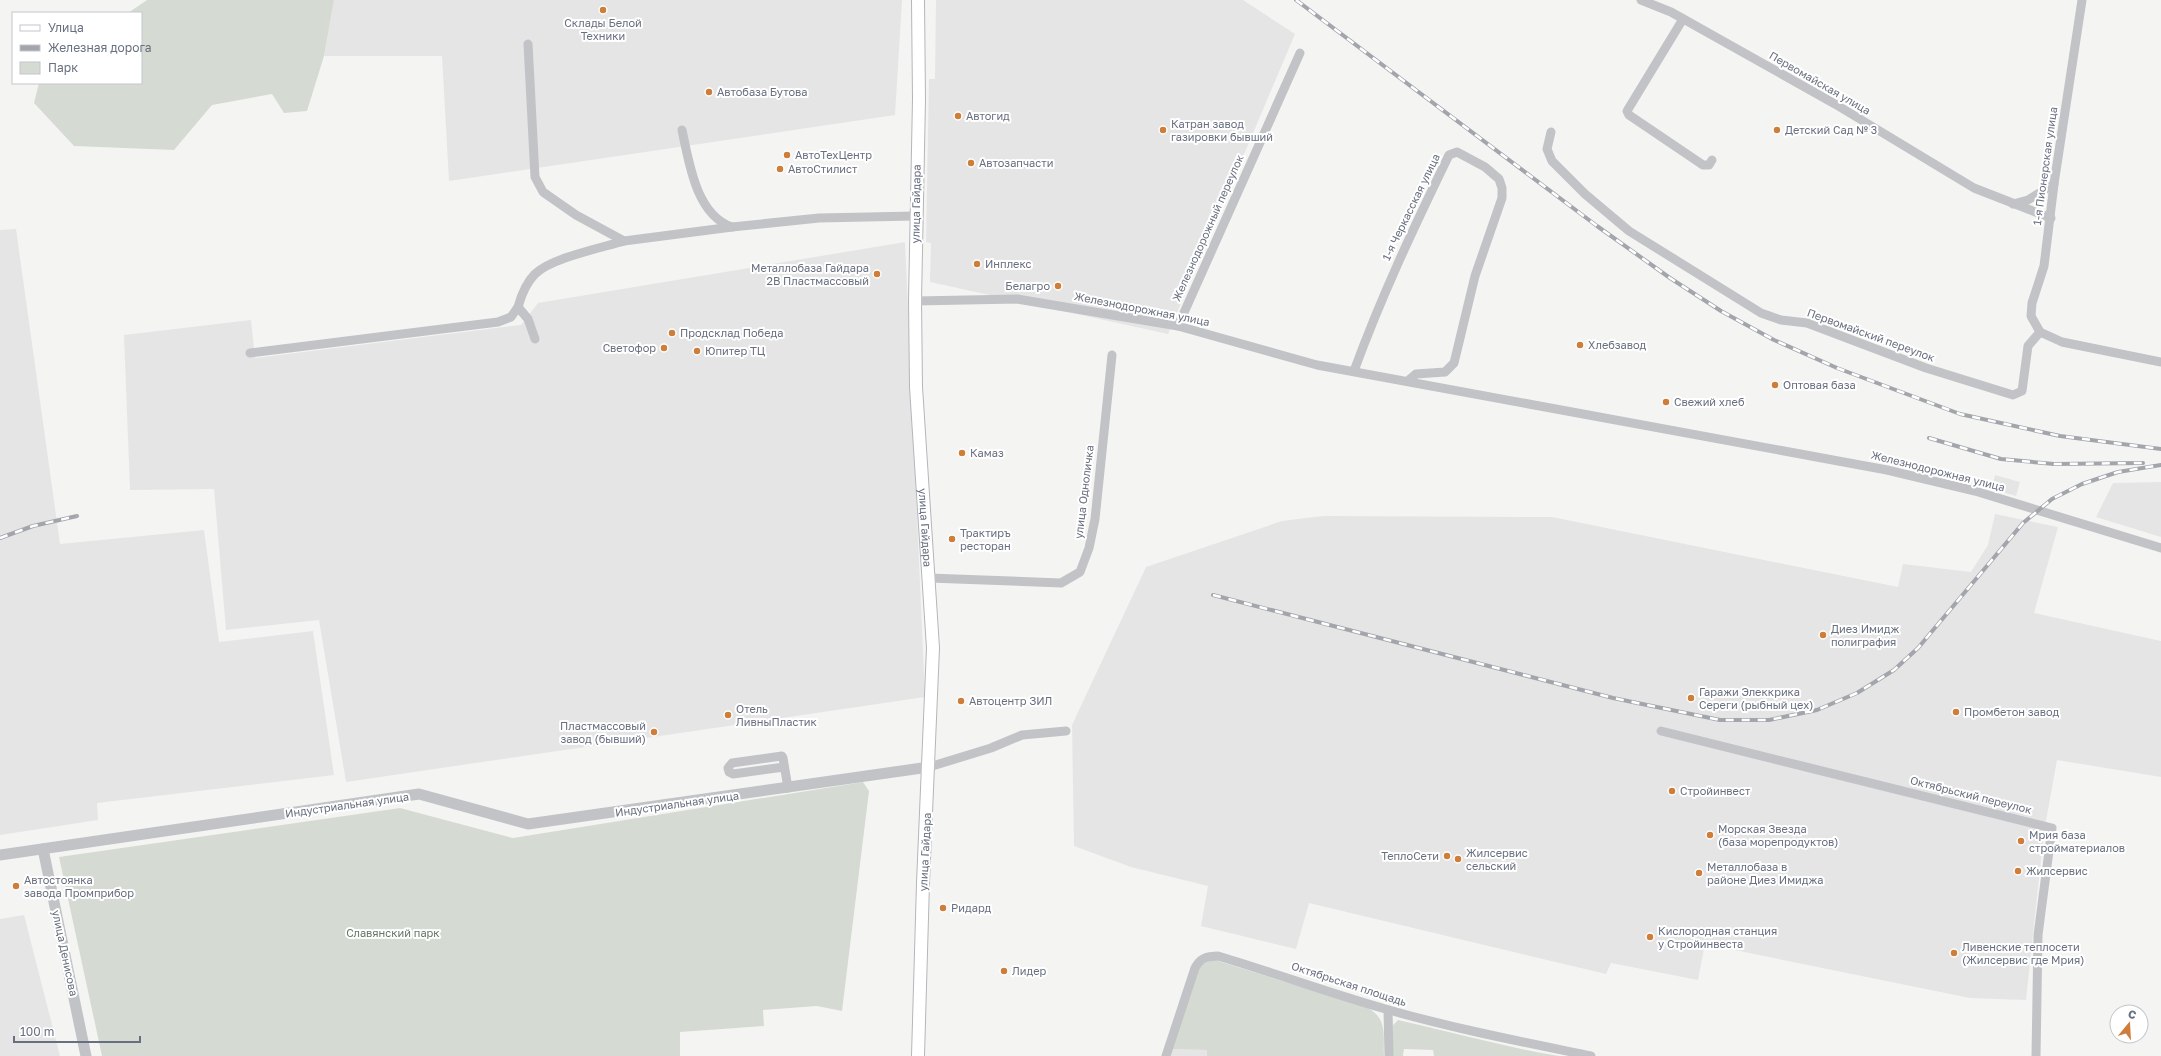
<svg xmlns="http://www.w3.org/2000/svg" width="2161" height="1056" font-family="'Golos Text',sans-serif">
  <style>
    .built { fill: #e5e5e5 }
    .green { fill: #d5dbd3 }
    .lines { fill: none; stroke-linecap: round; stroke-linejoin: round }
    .secondary-casing { stroke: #b3b6bb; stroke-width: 14 }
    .minor { stroke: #c1c3c6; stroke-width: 9 }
    .tertiary { stroke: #c1c3c6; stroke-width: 11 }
    .secondary { stroke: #fff; stroke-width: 12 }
    .rail-casing { stroke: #a2a5ab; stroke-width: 4 }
    .rail { stroke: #fff; stroke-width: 2.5; stroke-dasharray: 8; stroke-linecap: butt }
    .poi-dot { fill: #cd7e3a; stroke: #fff; stroke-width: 1.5 }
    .labels { text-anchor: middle; stroke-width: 4; stroke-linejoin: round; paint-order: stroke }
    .poi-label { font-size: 11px; fill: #686f7f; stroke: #fff; text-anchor: start }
    .street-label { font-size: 11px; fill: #686f7f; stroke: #fff }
    .park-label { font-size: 11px; fill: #676; stroke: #fff }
  </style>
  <rect width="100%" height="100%" fill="#f4f5f2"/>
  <!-- built -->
  <g class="built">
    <path d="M334,0H902L895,115L449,181L442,56H324Z"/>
    <path d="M936,0H1243L1295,34L1168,334L930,282L931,243L926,242L929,79H935Z"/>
    <path d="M16,229L60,544L204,530L219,642L313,631L334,775L97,803L98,820L0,835V230Z"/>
    <path d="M905,242L925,697L346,782L319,620L226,630L214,489L130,490L124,335L251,320L255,358L521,325L538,303Z"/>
    <path d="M1995,475L2020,482L2016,496L1992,489Z"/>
    <path d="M2161,482V537L2096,517L2113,483Z"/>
    <path d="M1995,514L2058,527L2034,613L2161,641V777L2057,760L2044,832L2026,1000L1970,998L1705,944L1698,980L1611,963L1606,974L1309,903L1296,949L1201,926L1208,886L1131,867L1074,846L1072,725L1146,567L1282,521L1306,518L1324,516L1552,517L1898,587L1903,564L1971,572L1988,545Z"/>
    <path d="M24,915L60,1056H0V919Z"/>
    <path d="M1170,1049L1207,1050V1056H1168Z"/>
  </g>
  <!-- green -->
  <g class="green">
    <path d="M147,0H334L324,56L307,111L284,113L272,94L212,105L174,150L74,146L34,103L39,83H141V13H128Z"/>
    <path d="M863,782L869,791L842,1011L817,1006L763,1010L764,1026L680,1032V1056H102L59,857L400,808L513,838Z"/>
    <path d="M1212,959L1368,1008C1388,1019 1383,1036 1384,1056H1207V1050L1170,1049L1198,967Z"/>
    <path d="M1398,1020C1452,1032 1504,1047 1559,1056H1434L1433,1050L1404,1049L1403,1056H1393V1025Z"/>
  </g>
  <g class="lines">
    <!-- secondary casing -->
    <g class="secondary-casing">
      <g id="secondary">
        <path id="s1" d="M918,0L919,99L915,301L916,387L933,648L923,883L918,1056"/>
      </g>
    </g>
    <!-- minor -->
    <g class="minor">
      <path d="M1641,0L1671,12L1835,104L1974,188L2051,218"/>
      <path d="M2082,0L2054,184L2044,266L2032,303L2031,316L2040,332L2062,342L2161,362"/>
      <path d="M1683,19L1627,111L1629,115L1703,165H1709L1712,160"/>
      <path d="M528,44L535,177L543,192L576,215L624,241L732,227"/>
      <path d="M682,130C689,162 696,215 732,227L819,218L915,216"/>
      <path d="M1551,132L1547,149L1552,161L1585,194L1629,231L1761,313L1781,320L1807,323L1926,368L2013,395L2022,391L2028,346L2040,332"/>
      <path d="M2013,204L2028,200L2054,184"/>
      <path d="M915,301L1017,299L1178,326L1317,365L1887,470L1975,491L2161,548"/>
      <path d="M1178,326L1300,53"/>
      <path d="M535,339L528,319L518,307C521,296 526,283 535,274C551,258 601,248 624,241"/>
      <path d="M250,353L498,322L511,317L518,307"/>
      <path d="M1354,371C1381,297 1414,227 1449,155L1457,152L1485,167L1499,179L1502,188V198L1475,276L1454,363L1445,372L1416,374L1409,380"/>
      <path d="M929,578L1061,583L1080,572L1089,548L1095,519L1112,355"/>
      <path d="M1661,731L2052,828L2038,935L2036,1056"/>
      <path d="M784,767L733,774L729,772L728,768L732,763L782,756L783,758L788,788"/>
      <path d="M929,767L991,748L1022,735L1066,731"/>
      <path d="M1388,1010L1389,1056"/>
      <path d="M1166,1056L1195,968C1200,958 1207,956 1218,956C1275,973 1332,994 1389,1010C1456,1029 1523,1042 1591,1056"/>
    </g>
    <!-- tertiary -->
    <g class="tertiary">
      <path d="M43,849L86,1056"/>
      <path d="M0,855L419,794L528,824L929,767"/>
    </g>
    <!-- secondary -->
    <use href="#secondary" class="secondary"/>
    <!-- rail casing -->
    <g class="rail-casing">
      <g id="rail">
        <path d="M1296,0L1597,226L1670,278L1721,311L1774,340L1837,368L1960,414L2060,436L2161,449"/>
        <path d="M1929,438L2001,459L2054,464L2143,463"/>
        <path d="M0,538L33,526L77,516"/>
        <path d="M1213,595L1613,698L1720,720H1769L1817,710L1857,693L1894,670L1918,648L2023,523L2052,499L2082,484L2118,472L2161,465"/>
      </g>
    </g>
    <!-- rail -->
    <use href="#rail" class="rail"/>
  </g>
  <!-- markers -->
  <g class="poi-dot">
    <circle cx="603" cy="10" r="4"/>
    <circle cx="709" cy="92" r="4"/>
    <circle cx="958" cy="116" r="4"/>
    <circle cx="1163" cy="130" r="4"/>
    <circle cx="1777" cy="130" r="4"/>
    <circle cx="787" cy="155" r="4"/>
    <circle cx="971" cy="163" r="4"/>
    <circle cx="780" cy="169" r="4"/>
    <circle cx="977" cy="264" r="4"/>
    <circle cx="877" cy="274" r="4"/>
    <circle cx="1058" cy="286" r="4"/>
    <circle cx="672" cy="333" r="4"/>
    <circle cx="1580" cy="345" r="4"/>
    <circle cx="664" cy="348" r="4"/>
    <circle cx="697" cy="351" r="4"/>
    <circle cx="1775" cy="385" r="4"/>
    <circle cx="1666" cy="402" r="4"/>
    <circle cx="962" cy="453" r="4"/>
    <circle cx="952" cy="539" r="4"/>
    <circle cx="1823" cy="635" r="4"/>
    <circle cx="1691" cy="698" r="4"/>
    <circle cx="961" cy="701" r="4"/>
    <circle cx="1956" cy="712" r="4"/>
    <circle cx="728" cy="715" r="4"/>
    <circle cx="654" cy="732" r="4"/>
    <circle cx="1672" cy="791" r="4"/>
    <circle cx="1710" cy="835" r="4"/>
    <circle cx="2021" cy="841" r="4"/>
    <circle cx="1447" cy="856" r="4"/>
    <circle cx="1458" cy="859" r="4"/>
    <circle cx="2018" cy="871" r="4"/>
    <circle cx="1699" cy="873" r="4"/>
    <circle cx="16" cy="886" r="4"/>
    <circle cx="943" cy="908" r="4"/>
    <circle cx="1650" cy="937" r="4"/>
    <circle cx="1954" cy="953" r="4"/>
    <circle cx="1004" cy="971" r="4"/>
  </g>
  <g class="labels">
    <!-- poi labels -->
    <g class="poi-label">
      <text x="603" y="27" text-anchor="middle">Склады Белой<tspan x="603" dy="13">Техники</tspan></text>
      <text x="717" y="96">Автобаза Бутова</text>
      <text x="966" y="120">Автогид</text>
      <text x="1171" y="128">Катран завод<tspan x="1171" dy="13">газировки бывший</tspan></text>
      <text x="1785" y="134">Детский Сад № 3</text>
      <text x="795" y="159">АвтоТехЦентр</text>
      <text x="979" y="167">Автозапчасти</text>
      <text x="788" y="173">АвтоСтилист</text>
      <text x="985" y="268">Инплекс</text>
      <text x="869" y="272" text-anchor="end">Металлобаза Гайдара<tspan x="869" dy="13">2В Пластмассовый</tspan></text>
      <text x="1050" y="290" text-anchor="end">Белагро</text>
      <text x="680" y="337">Продсклад Победа</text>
      <text x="1588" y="349">Хлебзавод</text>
      <text x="656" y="352" text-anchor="end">Светофор</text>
      <text x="705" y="355">Юпитер ТЦ</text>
      <text x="1783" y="389">Оптовая база</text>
      <text x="1674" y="406">Свежий хлеб</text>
      <text x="970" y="457">Камаз</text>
      <text x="960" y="537">Трактиръ<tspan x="960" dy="13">ресторан</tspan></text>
      <text x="1831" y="633">Диез Имидж<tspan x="1831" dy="13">полиграфия</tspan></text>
      <text x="1699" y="696">Гаражи Элеккрика<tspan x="1699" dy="13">Сереги (рыбный цех)</tspan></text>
      <text x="969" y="705">Автоцентр ЗИЛ</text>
      <text x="736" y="713">Отель<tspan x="736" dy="13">ЛивныПластик</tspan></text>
      <text x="1964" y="716">Промбетон завод</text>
      <text x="646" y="730" text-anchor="end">Пластмассовый<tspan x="646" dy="13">завод (бывший)</tspan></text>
      <text x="1680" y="795">Стройинвест</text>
      <text x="1718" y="833">Морская Звезда<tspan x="1718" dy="13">(база морепродуктов)</tspan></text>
      <text x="2029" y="839">Мрия база<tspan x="2029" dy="13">стройматериалов</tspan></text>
      <text x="1466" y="857">Жилсервис<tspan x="1466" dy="13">сельский</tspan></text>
      <text x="1439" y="860" text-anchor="end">ТеплоСети</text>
      <text x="1707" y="871">Металлобаза в<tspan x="1707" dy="13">районе Диез Имиджа</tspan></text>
      <text x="2026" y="875">Жилсервис</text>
      <text x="24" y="884">Автостоянка<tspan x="24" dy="13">завода Промприбор</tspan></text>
      <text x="951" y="912">Ридард</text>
      <text x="1658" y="935">Кислородная станция<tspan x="1658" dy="13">у Стройинвеста</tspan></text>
      <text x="1962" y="951">Ливенские теплосети<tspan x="1962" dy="13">(Жилсервис где Мрия)</tspan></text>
      <text x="1012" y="975">Лидер</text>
    </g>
    <!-- street labels -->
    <g class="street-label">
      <text transform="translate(1820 83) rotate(30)" y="4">Первомайская улица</text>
      <text transform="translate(2045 166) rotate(-82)" y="4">1-я Пионерская улица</text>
      <text transform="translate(916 204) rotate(-89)" y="4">улица Гайдара</text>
      <text transform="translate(1411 207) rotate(-64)" y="4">1-я Черкасская улица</text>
      <text transform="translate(1208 228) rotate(-66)" y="4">Железнодорожный переулок</text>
      <text transform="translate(1142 309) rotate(11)" y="4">Железнодорожная улица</text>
      <text transform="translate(1871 335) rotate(20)" y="4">Первомайский переулок</text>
      <text transform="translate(1938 471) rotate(14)" y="4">Железнодорожная улица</text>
      <text transform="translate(1084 492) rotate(-83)" y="4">улица Одноличка</text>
      <text dy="4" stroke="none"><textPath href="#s1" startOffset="528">улица Гайдара</textPath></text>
      <text transform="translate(1971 795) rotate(14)" y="4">Октябрьский переулок</text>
      <text transform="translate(677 804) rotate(-8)" y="4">Индустриальная улица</text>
      <text transform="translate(347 805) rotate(-8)" y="4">Индустриальная улица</text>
      <text transform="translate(925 852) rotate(-87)" y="4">улица Гайдара</text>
      <text transform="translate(65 953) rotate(78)" y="4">улица Денисова</text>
      <text transform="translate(1349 984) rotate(18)" y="4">Октябрьская площадь</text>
    </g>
    <!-- park labels -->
    <g class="park-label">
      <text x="393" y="937">Славянский парк</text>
    </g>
  </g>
  <!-- legend -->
  <rect x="12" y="12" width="130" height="72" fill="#ffffff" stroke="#c3c5cc"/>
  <rect x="20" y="25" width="20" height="6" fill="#ffffff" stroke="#c3c5cc"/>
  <text x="48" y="32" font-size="12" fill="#686f7f">Улица</text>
  <rect x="20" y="45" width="20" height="6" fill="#a2a5ab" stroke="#c3c5cc"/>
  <text x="48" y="52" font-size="12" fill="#686f7f">Железная дорога</text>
  <rect x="20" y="62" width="20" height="12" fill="#d5dbd3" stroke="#c3c5cc"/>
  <text x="48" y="72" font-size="12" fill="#686f7f">Парк</text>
  <!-- north arrow -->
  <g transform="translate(2129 1024) rotate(18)"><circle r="19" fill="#ffffff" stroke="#c3c5cc"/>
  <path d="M0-3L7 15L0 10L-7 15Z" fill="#cd7e3a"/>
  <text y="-6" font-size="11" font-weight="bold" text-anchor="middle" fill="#686f7f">С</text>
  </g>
  <!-- scale -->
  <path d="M14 1036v6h126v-6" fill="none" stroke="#686f7f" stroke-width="2"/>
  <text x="20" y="1036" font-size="12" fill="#686f7f" stroke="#ffffff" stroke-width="3" paint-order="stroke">100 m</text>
</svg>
